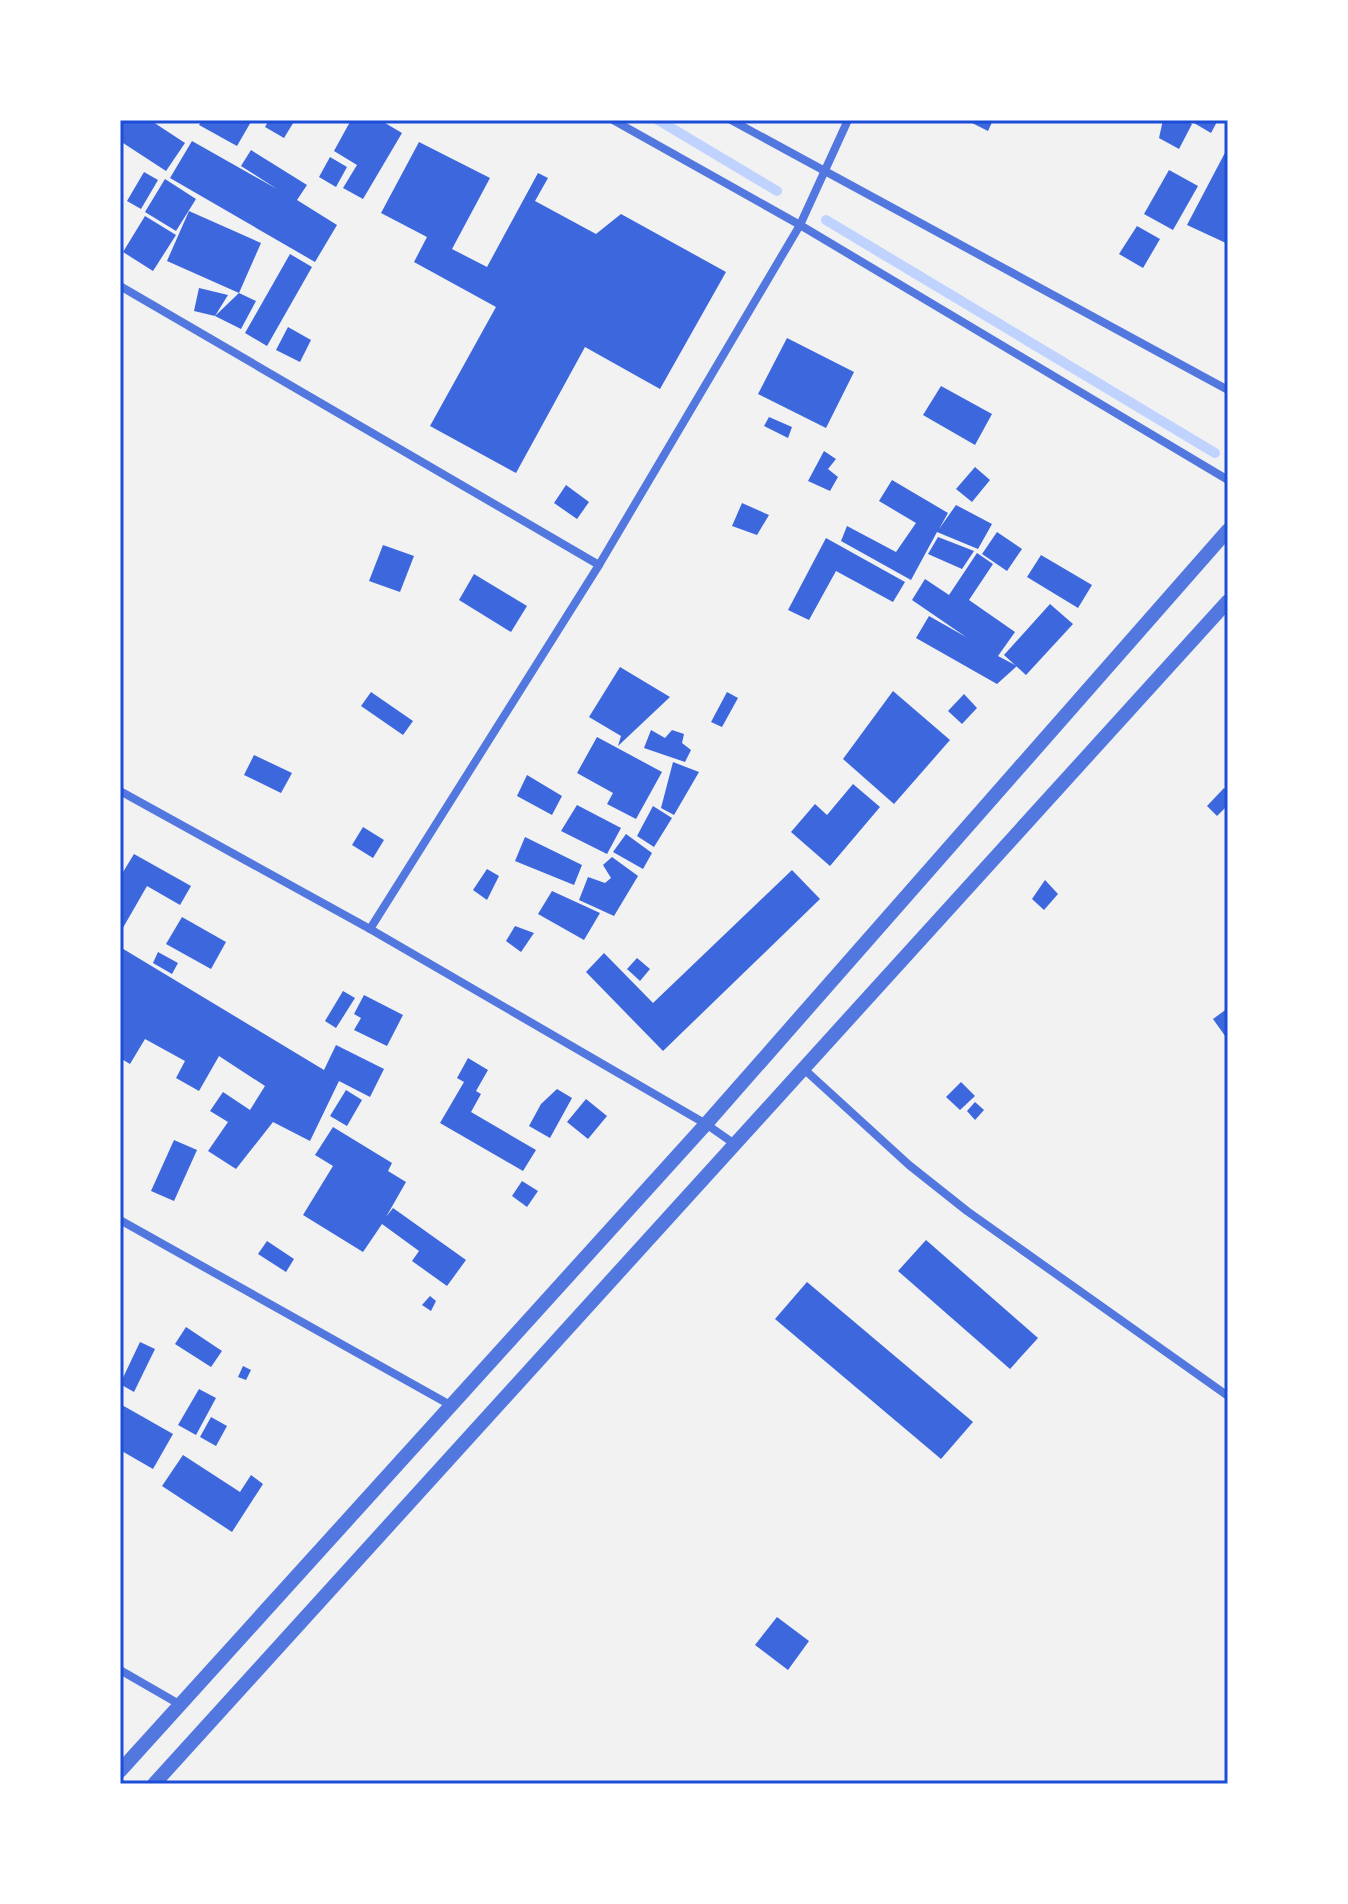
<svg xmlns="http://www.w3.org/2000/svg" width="1348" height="1904" font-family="'Archivo Narrow',sans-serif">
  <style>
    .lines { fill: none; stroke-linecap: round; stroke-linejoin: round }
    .stream { stroke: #bfd3fe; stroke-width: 10 }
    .building { fill: #3d67dc }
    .minor { stroke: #5277de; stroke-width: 8 }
    .tertiary { stroke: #5277de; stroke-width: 14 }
    .neatline { fill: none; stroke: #1d4ed8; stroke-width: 3 }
  </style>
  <rect width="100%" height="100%" fill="#f2f2f2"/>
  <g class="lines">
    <!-- stream -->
    <g class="stream">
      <path d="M658,120L777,191"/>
      <path d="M826,220L1215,453"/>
    </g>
  </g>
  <!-- building -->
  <g class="building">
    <path d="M120,120H150L185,143L166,171L120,141Z"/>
    <path d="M202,120H252L237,146L199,125Z"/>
    <path d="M269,120H295L284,138L265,127Z"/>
    <path d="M351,120H380L402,133L363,199L343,188L357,165L334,151Z"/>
    <path d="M966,120H993L988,131Z"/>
    <path d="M1163,120H1184L1192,124L1179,149L1159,138Z"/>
    <path d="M1195,120H1218L1211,133L1194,123Z"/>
    <path d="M192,141L277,189L241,166L251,150L307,185L297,200L337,225L315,262L170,178Z"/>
    <path d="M419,142L490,178L452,249L487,267L538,173L548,178L535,201L596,234L621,214L726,272L660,389L585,347L516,473L430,426L496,307L414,262L427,237L381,213Z"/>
    <path d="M1228,147V244L1187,225Z"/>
    <path d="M330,157L347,167L336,187L319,177Z"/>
    <path d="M1169,170L1198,186L1173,230L1144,214Z"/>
    <path d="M144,172L158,180L141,209L127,201Z"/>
    <path d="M165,179L196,199L176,231L145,212Z"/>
    <path d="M189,211L261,243L239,293L167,261Z"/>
    <path d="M145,216L176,235L153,271L123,252Z"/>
    <path d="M1137,226L1160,239L1143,268L1119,254Z"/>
    <path d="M290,254L312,267L267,346L245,333Z"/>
    <path d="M199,288L228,295L215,316L194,311Z"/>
    <path d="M239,293L256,301L241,329L215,316Z"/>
    <path d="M288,327L311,340L300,362L276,350Z"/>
    <path d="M787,338L854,372L826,428L758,394Z"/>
    <path d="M941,386L992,414L975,445L923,415Z"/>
    <path d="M769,417L792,427L788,438L764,426Z"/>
    <path d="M824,451L836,459L828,469L838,477L830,491L808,481Z"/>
    <path d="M975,467L990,480L972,502L956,489Z"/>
    <path d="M892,480L948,513L939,529L956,505L992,524L978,549L937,532L911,580L841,541L847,526L896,552L916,523L879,501Z"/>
    <path d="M566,485L589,502L577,519L554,503Z"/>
    <path d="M742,503L769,515L757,535L732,526Z"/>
    <path d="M997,532L1022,549L1007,571L982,554Z"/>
    <path d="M938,537L974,551L962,569L928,554Z"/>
    <path d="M826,538L905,582L893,602L836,571L809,620L788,610Z"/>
    <path d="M383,545L414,556L400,592L369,581Z"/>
    <path d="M977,553L993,564L969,600L1015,632L998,656L1017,666L997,684L916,638L929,616L966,637L912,600L925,579L949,595Z"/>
    <path d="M1041,555L1092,585L1078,608L1027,577Z"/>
    <path d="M474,574L527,606L511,632L459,600Z"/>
    <path d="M1050,604L1073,624L1026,675L1004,655Z"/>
    <path d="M620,667L670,697L618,746L621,736L589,717Z"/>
    <path d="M893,691L950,740L894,804L843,759Z"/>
    <path d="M371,692L413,721L403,735L361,706Z"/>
    <path d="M727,692L738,698L722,727L711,722Z"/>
    <path d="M964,694L977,708L962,724L948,711Z"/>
    <path d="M651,730L665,738L672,730L684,734L682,743L691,750L685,762L644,748Z"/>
    <path d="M597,737L662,772L636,819L607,804L613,793L577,773Z"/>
    <path d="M254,755L292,773L281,793L244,775Z"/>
    <path d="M673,762L699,772L674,815L661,808Z"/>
    <path d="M527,775L562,796L552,815L517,796Z"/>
    <path d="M853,784L880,807L830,866L791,832L815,804L827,815Z"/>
    <path d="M1224,788L1228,792V805L1217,816L1207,806Z"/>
    <path d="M577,805L621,828L607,854L561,831Z"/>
    <path d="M653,806L672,818L654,847L637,836Z"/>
    <path d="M363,827L384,840L373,858L352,845Z"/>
    <path d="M626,834L652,853L643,869L613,852Z"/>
    <path d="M525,837L582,865L574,885L515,861Z"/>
    <path d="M134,854L191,886L180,905L147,886L120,933V877Z"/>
    <path d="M612,857L638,876L614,916L579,900L588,877L605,883L611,878L603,865Z"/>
    <path d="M487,869L499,876L487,900L473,890Z"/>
    <path d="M792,870L820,899L663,1051L586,972L604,953L653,1003Z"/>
    <path d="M1045,880L1058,894L1044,910L1032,899Z"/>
    <path d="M552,891L600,913L584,940L538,914Z"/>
    <path d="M182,917L226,942L211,969L166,944Z"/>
    <path d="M515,926L534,933L521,952L506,941Z"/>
    <path d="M120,947L324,1070L336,1045L384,1069L370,1097L339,1081L310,1141L273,1122L236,1169L208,1151L228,1122L210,1111L223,1092L250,1110L265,1086L219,1056L199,1091L176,1078L185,1061L145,1039L130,1064L120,1058Z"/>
    <path d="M158,952L178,963L172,974L153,963Z"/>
    <path d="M637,958L650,969L640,981L627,969Z"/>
    <path d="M343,991L355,998L336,1028L325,1021Z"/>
    <path d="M364,995L403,1015L387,1046L354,1030L361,1018L354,1014Z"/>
    <path d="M1228,1008V1040L1213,1019Z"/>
    <path d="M468,1058L488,1070L476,1091L481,1094L471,1112L536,1150L523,1171L440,1123L464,1082L457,1078Z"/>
    <path d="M961,1082L975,1096L960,1110L946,1097Z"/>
    <path d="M557,1089L572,1098L550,1138L529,1126L541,1104Z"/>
    <path d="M346,1090L362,1100L347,1126L330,1116Z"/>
    <path d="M586,1099L607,1116L588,1139L567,1122Z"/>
    <path d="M975,1102L984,1110L975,1120L967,1111Z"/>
    <path d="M333,1127L392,1163L388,1171L406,1182L386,1217L393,1208L466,1260L447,1286L412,1261L419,1251L382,1224L363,1252L303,1215L333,1166L315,1155Z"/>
    <path d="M174,1140L197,1150L174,1201L151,1191Z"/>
    <path d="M522,1181L538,1191L527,1207L512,1196Z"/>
    <path d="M926,1240L1038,1338L1010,1369L898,1271Z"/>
    <path d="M267,1241L294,1259L286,1272L258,1254Z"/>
    <path d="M807,1282L973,1422L941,1459L775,1319Z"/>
    <path d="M430,1296L436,1301L431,1311L422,1305Z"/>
    <path d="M186,1327L222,1351L211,1367L175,1344Z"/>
    <path d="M140,1342L155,1349L134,1392L120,1384Z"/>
    <path d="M243,1366L251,1370L246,1380L238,1377Z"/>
    <path d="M199,1389L216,1398L196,1435L178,1425Z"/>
    <path d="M122,1405L173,1434L153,1469L120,1450Z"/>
    <path d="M211,1417L227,1426L216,1446L200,1437Z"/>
    <path d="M183,1455L240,1492L251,1475L263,1484L232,1532L162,1486Z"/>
    <path d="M777,1617L809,1641L788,1670L755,1645Z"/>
  </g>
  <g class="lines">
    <!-- minor -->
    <g class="minor">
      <path d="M613,120L800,225L1228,480"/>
      <path d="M731,120L1228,390"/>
      <path d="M120,286L599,565"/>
      <path d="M120,791L370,929L706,1124L736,1145"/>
      <path d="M370,929L599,565L800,225L848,120"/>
      <path d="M805,1070L909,1165L967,1211L1228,1396"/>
      <path d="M120,1220L452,1406"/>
      <path d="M120,1670L179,1704"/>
    </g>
    <!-- tertiary -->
    <g class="tertiary">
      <path d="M120,1771L706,1124L1228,530"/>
      <path d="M154,1784L1228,601"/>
    </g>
  </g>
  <!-- border -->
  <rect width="1348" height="1904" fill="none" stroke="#ffffff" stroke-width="244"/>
  <rect x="122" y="122" width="1104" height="1660" class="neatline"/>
</svg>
